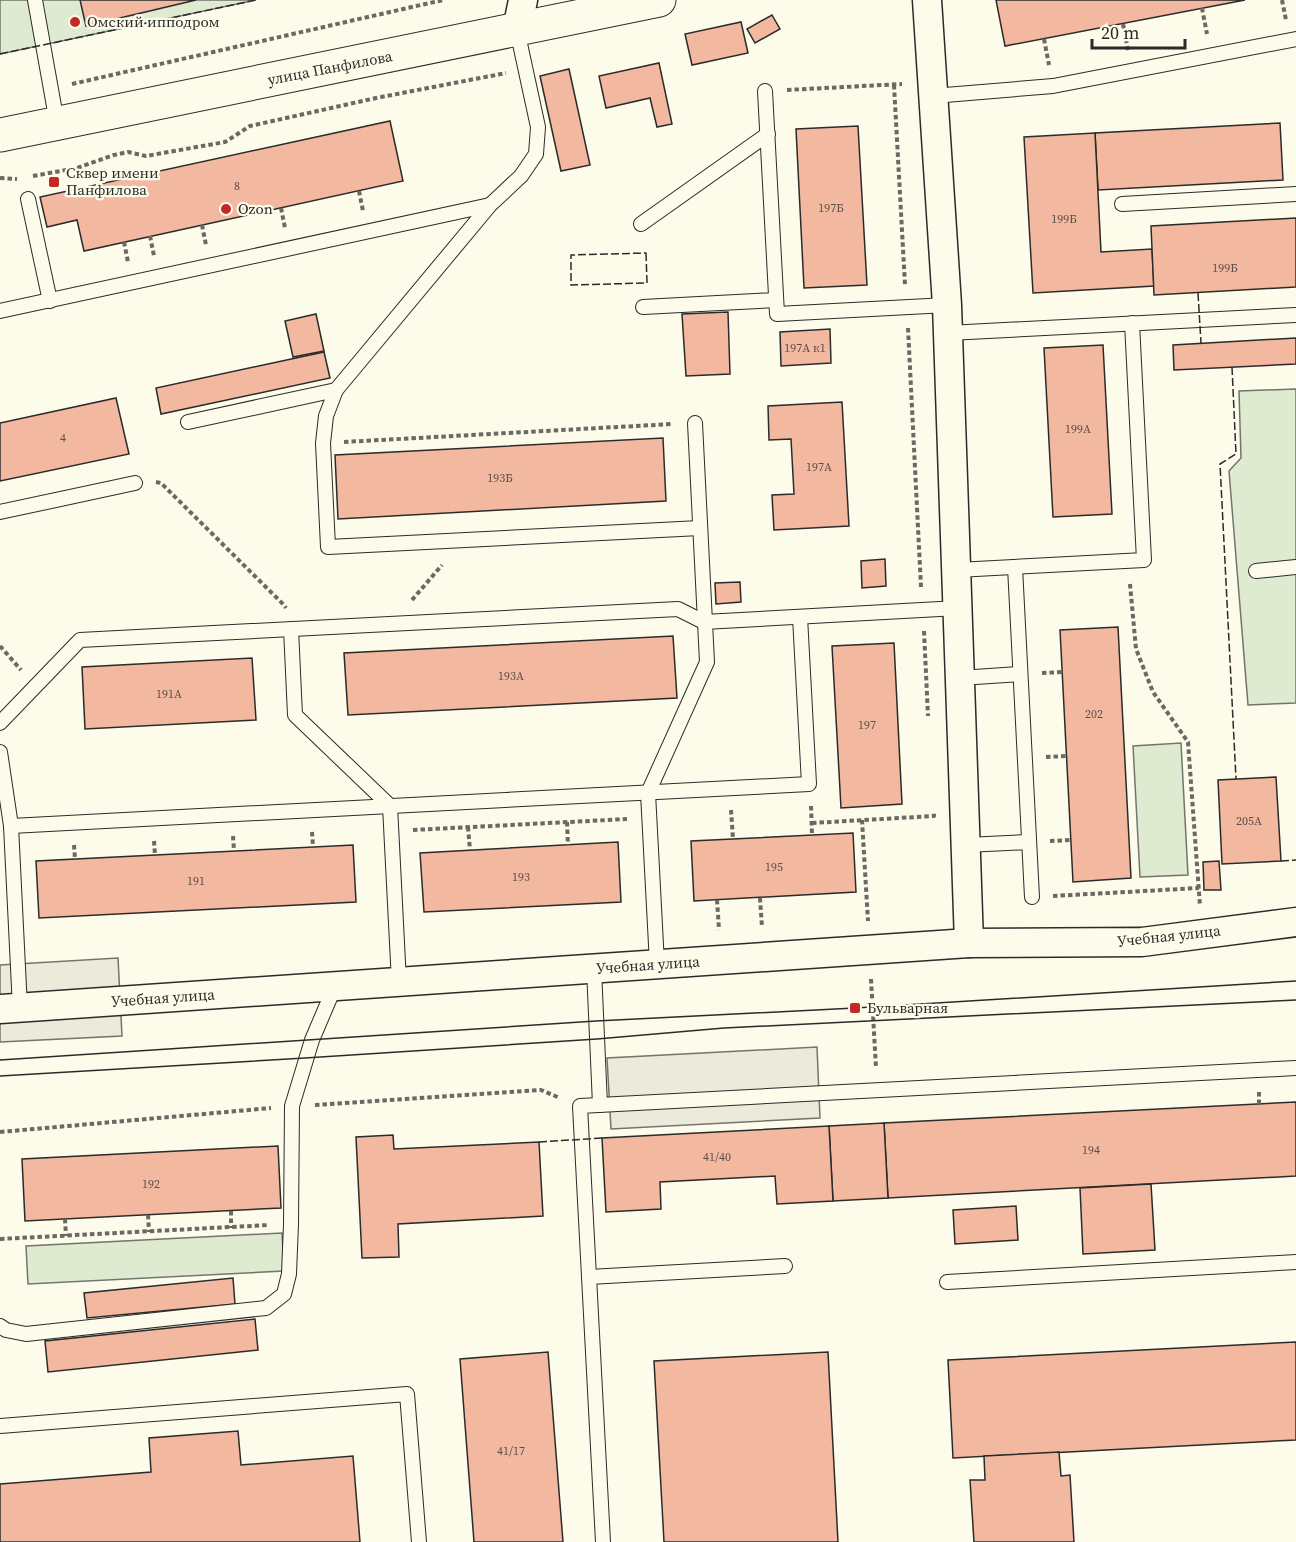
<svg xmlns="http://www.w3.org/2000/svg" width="1296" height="1542" font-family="'Source Serif 4',serif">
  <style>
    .green { fill: #deebd1; stroke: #74746e; stroke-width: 1.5 }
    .parking { fill: #eceadb; stroke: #74746e; stroke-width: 1.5 }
    .building { fill: #f2b8a0; stroke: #2b2b2b; stroke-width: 1.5 }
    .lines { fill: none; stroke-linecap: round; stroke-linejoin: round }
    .lane-casing { stroke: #2b2b2b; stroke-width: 16 }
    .street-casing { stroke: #2b2b2b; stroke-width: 31 }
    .secondary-casing { stroke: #2b2b2b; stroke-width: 35 }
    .path { stroke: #6a6964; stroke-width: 4; stroke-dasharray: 4.5 3; stroke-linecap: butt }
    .lane { stroke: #fdfbea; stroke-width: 14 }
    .street { stroke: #fdfbea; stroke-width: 28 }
    .secondary { stroke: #fdfbea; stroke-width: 33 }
    .tram { stroke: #2b2b2b; stroke-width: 1.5 }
    .fence { stroke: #2b2b2b; stroke-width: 1.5; stroke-dasharray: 8 3; stroke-linecap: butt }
    .poi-dot { fill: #c62828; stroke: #fdfbea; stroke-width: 2 }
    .labels { text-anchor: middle; stroke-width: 4.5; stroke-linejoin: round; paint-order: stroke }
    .number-label { font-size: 12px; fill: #5d4e48 }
    .poi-label { font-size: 15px; fill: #2b2b2b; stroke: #fdfbea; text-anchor: start }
    .street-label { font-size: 15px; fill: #2b2b2b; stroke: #fdfbea }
  </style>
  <rect width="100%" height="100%" fill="#fdfbea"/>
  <!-- green -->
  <g class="green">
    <path d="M0,0H256L0,54Z"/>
    <path d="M1296,389V703L1248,705L1229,471L1241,458L1239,391Z"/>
    <path d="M1181,743L1188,875L1140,877L1133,746Z"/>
    <path d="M282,1233L284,1271L28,1284L26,1246Z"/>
  </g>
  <!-- parking -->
  <g class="parking">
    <path d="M118,958L122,1036L0,1042V965Z"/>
    <path d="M817,1047L820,1118L611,1129L607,1058Z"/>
  </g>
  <!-- building -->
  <g class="building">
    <path d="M80,0H196L86,26Z"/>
    <path d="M996,0H1245L1005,46Z"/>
    <path d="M772,15L780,29L755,43L747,29Z"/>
    <path d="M741,22L748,53L692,65L685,34Z"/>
    <path d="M659,63L672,124L657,127L650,98L606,108L599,76Z"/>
    <path d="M569,69L590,165L561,171L540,76Z"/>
    <path d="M390,121L403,181L84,251L77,220L47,227L40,197Z"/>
    <path d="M1280,123L1283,180L1098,190L1095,133Z"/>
    <path d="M858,126L867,285L804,288L796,129Z"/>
    <path d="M1095,133L1101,252L1152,249L1154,286L1033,293L1024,137Z"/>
    <path d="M1296,218V287L1154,295L1151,226Z"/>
    <path d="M728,312L730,374L686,376L682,314Z"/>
    <path d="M316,314L324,351L293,357L285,321Z"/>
    <path d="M830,329L831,363L781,366L780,332Z"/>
    <path d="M1296,338V364L1174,370L1173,345Z"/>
    <path d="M1103,345L1112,514L1053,517L1044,348Z"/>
    <path d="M324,352L330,378L161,414L156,388Z"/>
    <path d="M116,398L129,454L0,481V423Z"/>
    <path d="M842,402L849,526L774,530L772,495L794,494L791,439L769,440L768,406Z"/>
    <path d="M663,438L666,501L338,519L335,455Z"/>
    <path d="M885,559L886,586L862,588L861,561Z"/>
    <path d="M740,582L741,602L716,604L715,583Z"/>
    <path d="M1118,627L1131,878L1073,882L1060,630Z"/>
    <path d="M673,636L677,698L348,715L344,653Z"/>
    <path d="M894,643L902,804L841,808L832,646Z"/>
    <path d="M252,658L256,720L85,729L82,667Z"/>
    <path d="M1276,777L1281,861L1222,864L1218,780Z"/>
    <path d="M853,833L856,892L694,901L691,841Z"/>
    <path d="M618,842L621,902L424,912L420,853Z"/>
    <path d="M353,845L356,902L39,918L36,861Z"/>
    <path d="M1219,861L1221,890H1204L1203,862Z"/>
    <path d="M1296,1102V1176L888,1198L884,1123Z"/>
    <path d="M884,1123L888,1198L833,1201L829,1126Z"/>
    <path d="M829,1126L833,1201L777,1204L775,1176L660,1182L661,1209L606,1212L602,1138Z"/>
    <path d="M393,1135L394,1149L539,1142L543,1216L398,1224L399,1257L362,1258L356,1137Z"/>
    <path d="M278,1146L281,1208L25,1221L22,1159Z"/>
    <path d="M1151,1184L1155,1250L1083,1254L1080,1188Z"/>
    <path d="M1016,1206L1018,1240L955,1244L953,1210Z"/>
    <path d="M233,1278L235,1304L87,1318L84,1293Z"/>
    <path d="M255,1319L258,1350L48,1372L45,1341Z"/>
    <path d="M1296,1342V1440L953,1458L948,1360Z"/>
    <path d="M548,1352L563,1542H474L460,1359Z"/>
    <path d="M828,1352L838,1542H664L654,1361Z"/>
    <path d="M238,1431L241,1465L353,1456L360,1542H0V1484L151,1472L149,1438Z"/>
    <path d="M1059,1452L1061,1476L1070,1475L1074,1542H974L970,1480H985L984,1456Z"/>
  </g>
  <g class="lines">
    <!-- lane casing -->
    <g class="lane-casing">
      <g id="lane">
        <path d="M35,0L57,123"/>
        <path d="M517,30L538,127L536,154L521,176L490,205L336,390L326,416L323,443L328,547L700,528"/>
        <path d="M765,91L777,314L947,305"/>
        <path d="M933,96L1053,86L1296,39"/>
        <path d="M28,199L50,301"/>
        <path d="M1122,204L1296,194"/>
        <path d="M641,224L768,134"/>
        <path d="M643,307L776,300"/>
        <path d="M0,311L490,205"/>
        <path d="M948,333L1296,315"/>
        <path d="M188,422L336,390"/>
        <path d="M0,512L135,483"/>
        <path d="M1015,567L1032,897"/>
        <path d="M957,570L1144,560L1132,323"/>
        <path d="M1256,571L1296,567"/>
        <path d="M291,629L295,715L390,806L399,982"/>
        <path d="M960,678L1020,674"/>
        <path d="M0,723L80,640L678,609L704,622L958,608"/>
        <path d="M0,752L11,826L20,1008"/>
        <path d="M11,826L809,784L800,617"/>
        <path d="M966,845L1029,842"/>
        <path d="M657,964L648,793L707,662L695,423"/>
        <path d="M594,969L600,1105"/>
        <path d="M589,1277L785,1266"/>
        <path d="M947,1282L1296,1262"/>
        <path d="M0,1326L6,1330L26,1334L266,1308L284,1294L289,1274L291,1224L292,1106L312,1040L335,986"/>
        <path d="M0,1426L407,1394L419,1542"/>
        <path d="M603,1542L580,1106L1296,1068"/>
      </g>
    </g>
    <!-- street casing -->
    <g class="street-casing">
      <g id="street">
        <path d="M927,0L947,305L969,943"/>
        <path d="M517,30L523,0"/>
        <path d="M0,1009L969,943L1142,942L1296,922"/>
      </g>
    </g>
    <!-- secondary casing -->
    <g class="secondary-casing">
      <path id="secondary" d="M0,135L659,0"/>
    </g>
    <!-- path -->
    <g class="path">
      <path d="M1282,0L1286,20"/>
      <path d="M1202,8L1207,34"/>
      <path d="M1123,24L1128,50"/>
      <path d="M1044,39L1049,65"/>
      <path d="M72,84L443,0"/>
      <path d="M894,85L905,285"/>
      <path d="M787,90L902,84"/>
      <path d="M33,176L77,168L114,155L128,152L146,156L225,142L250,126L376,98L506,73"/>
      <path d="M0,178L17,179"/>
      <path d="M359,191L363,211"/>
      <path d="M281,208L285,228"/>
      <path d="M202,225L206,245"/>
      <path d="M150,236L154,256"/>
      <path d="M124,242L128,262"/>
      <path d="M908,328L921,587"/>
      <path d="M344,442L672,424"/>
      <path d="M156,482L161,483L284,605L286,608"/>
      <path d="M1130,584L1136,649L1153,692L1188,742L1200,906"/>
      <path d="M412,600L442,565"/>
      <path d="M924,631L928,716"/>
      <path d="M0,646L21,670"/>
      <path d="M1042,673L1062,672"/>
      <path d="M1046,757L1066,756"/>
      <path d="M811,806L812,835"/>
      <path d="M731,810L733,839"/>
      <path d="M862,820L868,921"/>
      <path d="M567,822L568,845"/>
      <path d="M812,823L934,816V813"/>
      <path d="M468,827L470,850"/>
      <path d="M413,830L627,819"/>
      <path d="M312,832L313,847"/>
      <path d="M233,836L234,851"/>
      <path d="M154,841L155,855"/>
      <path d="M1050,841L1071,840"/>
      <path d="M74,845L75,859"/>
      <path d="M1053,896L1199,888"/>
      <path d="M760,898L762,927"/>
      <path d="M717,900L719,930"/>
      <path d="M871,979L876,1068"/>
      <path d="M1259,1092V1104"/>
      <path d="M315,1105L541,1090L560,1098"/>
      <path d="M0,1132L271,1108"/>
      <path d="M231,1211V1228"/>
      <path d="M148,1215L149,1232"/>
      <path d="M65,1219L66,1236"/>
      <path d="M0,1239L269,1225"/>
    </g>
    <!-- lane -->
    <use href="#lane" class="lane"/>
    <!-- street -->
    <use href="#street" class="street"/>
    <!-- secondary -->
    <use href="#secondary" class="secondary"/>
    <!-- tram -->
    <g class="tram">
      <path d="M0,1060L596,1021L855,1008L1296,981"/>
      <path d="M0,1076L305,1058L597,1039L724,1028L1296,1000"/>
    </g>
    <!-- fence -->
    <g class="fence">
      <path d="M0,54L256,0"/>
      <path d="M646,253L647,283L571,285V255Z"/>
      <path d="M1198,293L1201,343"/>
      <path d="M1232,367L1236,454L1220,464L1236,779"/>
      <path d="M1281,861L1296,860"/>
      <path d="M539,1142L602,1138"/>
    </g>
  </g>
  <!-- markers -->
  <g class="poi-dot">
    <circle cx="75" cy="22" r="6"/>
    <rect x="48" y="176" width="12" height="12" rx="3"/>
    <circle cx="226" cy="209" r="6"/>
    <rect x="849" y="1002" width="12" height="12" rx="3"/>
  </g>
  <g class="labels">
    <!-- number labels -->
    <g class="number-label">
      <text x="237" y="190">8</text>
      <text x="831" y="212">197Б</text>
      <text x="1064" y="223">199Б</text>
      <text x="1225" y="272">199Б</text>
      <text x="805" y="352">197А к1</text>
      <text x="1078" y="433">199А</text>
      <text x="63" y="442">4</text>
      <text x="819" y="471">197А</text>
      <text x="500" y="482">193Б</text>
      <text x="511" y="680">193А</text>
      <text x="169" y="698">191А</text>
      <text x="1094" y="718">202</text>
      <text x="867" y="729">197</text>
      <text x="1249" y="825">205А</text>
      <text x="774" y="871">195</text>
      <text x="521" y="881">193</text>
      <text x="196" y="885">191</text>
      <text x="1091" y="1154">194</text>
      <text x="717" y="1161">41/40</text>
      <text x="151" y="1188">192</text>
      <text x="511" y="1455">41/17</text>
    </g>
    <!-- poi labels -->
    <g class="poi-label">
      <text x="87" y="27">Омский ипподром</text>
      <text x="66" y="178">Сквер имени<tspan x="66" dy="17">Панфилова</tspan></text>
      <text x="238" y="214">Ozon</text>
      <text x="867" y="1013">Бульварная</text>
    </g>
    <!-- street labels -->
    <g class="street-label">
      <text transform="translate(330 68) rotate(-11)" y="5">улица Панфилова</text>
      <text transform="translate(1169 936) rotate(-6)" y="5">Учебная улица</text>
      <text transform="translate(648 965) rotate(-4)" y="5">Учебная улица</text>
      <text transform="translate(163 998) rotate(-4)" y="5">Учебная улица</text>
    </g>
  </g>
  <!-- scale -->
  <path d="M1092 39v9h93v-9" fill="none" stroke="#2b2b2b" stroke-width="3"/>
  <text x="1101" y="39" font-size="18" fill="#2b2b2b" stroke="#fdfbea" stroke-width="4.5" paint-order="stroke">20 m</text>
</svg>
